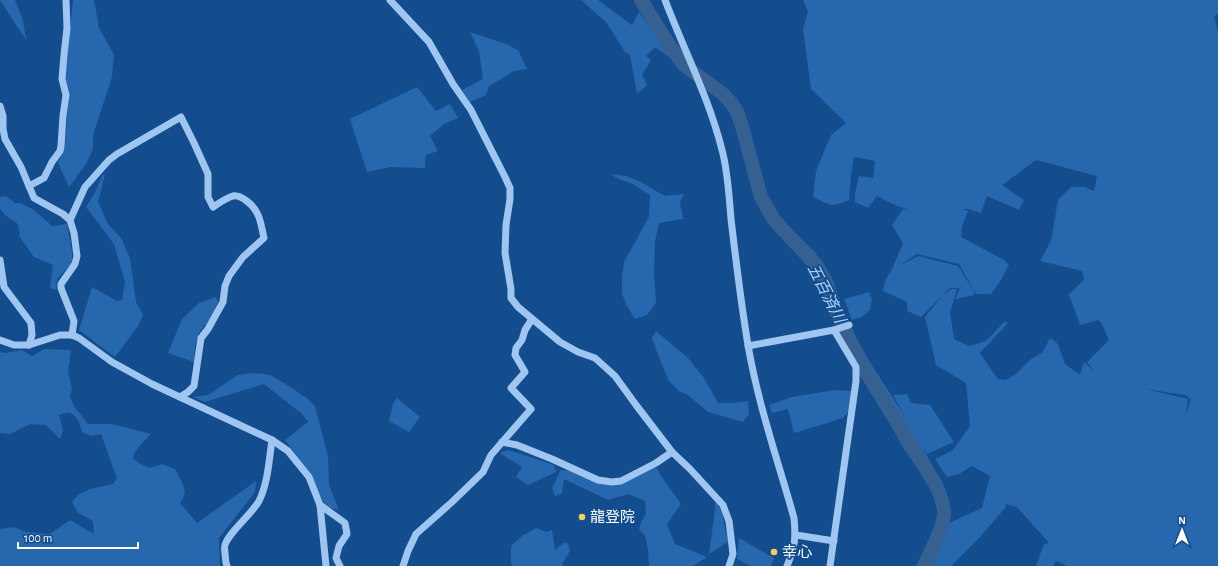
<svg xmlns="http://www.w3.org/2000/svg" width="1218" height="566" font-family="'Alegreya Sans','Noto Sans JP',sans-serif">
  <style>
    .green { fill: #2667ad; fill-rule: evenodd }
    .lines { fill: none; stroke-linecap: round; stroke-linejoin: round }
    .river { stroke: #366090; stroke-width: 14 }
    .minor { stroke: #9fc6f0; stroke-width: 7 }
    .poi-dot { fill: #ffcc5e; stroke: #144d8e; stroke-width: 1.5 }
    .labels { text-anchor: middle; stroke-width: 3.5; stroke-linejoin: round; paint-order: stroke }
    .poi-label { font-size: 15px; fill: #fff; stroke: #144d8e; text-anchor: start }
    .water-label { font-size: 16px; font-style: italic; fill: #abd0f8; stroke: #144d8e }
  </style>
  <rect width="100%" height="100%" fill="#144d8e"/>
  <!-- green -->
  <g class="green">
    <path d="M0,0H15L23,20L26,40Z"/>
    <path d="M73,0H94L99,28L114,55L112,77L93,135V149L86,164L69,187L58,163L65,144L69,95L65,77Z"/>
    <path d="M581,0H598L632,25L639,12L672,59L655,47L646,56L651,60L642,75L647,85L637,94L630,55L625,52L606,22Z"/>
    <path d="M803,0H1218V14L1214,16L1218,31V566H1095L1094,565L1092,566H1067L1056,561L1053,566H1036L1044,544L1049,543L1017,507L1006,504L1005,508L980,537L951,566H915L921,561L932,540L938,521L939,510L931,488L902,446L841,332L822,285L810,263L784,238L762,207L752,178L742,137L733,109L707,85L701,74L729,95L745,119L766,197L779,218L815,252L828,274L840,308L869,361L906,418L893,395L907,394L911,403L930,405L954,442L927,454L921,444L943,487L949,523L982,508L990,476L972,466L959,474L947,477L935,459L953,450L970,426L966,383L936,365L925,317L943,295L951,289H957L950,312L954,339L969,346L986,341L1005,321L1008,323L980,353L998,379L1006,380L1016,374L1031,359L1042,353L1050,338L1058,344L1065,364L1080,375L1084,362L1095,372L1087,362L1109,340L1102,324L1098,320L1080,325L1070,297L1068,295L1084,280L1082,271L1040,261L1051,241L1058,200L1071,187H1085L1094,191L1097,176L1036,160L1002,185L1024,200L1019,210L987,196L981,213L968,209H963L968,211L962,227L961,237L1004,260L1009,265L1001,280L991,294H976L959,264L917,254L899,266L918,256L958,266L974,291V295L955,299L960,288H950L921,317L907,311V302L883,291L885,281L892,269L903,243L892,225L903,209L912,211L897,206L877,196L868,208L855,202V193L859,176L873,178L875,161L854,157L851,176L849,200C830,208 830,205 813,197L816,171L831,135L846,123L811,89L803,29L808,12ZM1145,389L1185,395L1191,399L1186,415L1188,399Z"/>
    <path d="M470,32L506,44L518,50L527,69L514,71L489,86L486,95L470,102L462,90L483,79L479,51Z"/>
    <path d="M417,87L436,111L450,104L458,118L444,124L430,136L438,151L426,155L425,168L390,167L367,172L350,119Z"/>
    <path d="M610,174L626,176L639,181L665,196L684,194L680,202L683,219L659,223L655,241L654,272L656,303L647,315L635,319L627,306L622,294V278L624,262L649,217L650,195L631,183L619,179Z"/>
    <path d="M102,175H105L98,202L108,224L121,238L130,258L136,302L143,315L138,326L115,357L79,330L92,287L117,301L122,300L125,282L114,244L86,207L95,193Z"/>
    <path d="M6,196L15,203H20L34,210L52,226L67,224L72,252V263L57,279L56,290L50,288L53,265L34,257L20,237L18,224L5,215L0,209V197Z"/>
    <path d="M869,292L872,300L870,310L862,317L852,320L844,299Z"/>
    <path d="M216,297L218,302L211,319L199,332L195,346L194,362L168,353L182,319L199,303Z"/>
    <path d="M656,331L688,358L704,378L718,403H734L748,401L749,414L743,422L708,412L688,395L679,391L669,381L660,360L652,338Z"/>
    <path d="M44,349L71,350L68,372L72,389L70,397L74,406L88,424H112L151,434C145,441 135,448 133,458L139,463L150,468L162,464L175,469L183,484L185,494L180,503L197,523L256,481L255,492L219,538L220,566H0V529L14,527L26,532L50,534L70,520L94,534L93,521L78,513L72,502L79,494L90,489L113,484L117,478C111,464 107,449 101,434L91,436L82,432C79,419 74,408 59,415L63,430L60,439L46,425L30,424L10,434L0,433V352L6,353L22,350L32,356Z"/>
    <path d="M252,373L265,374L270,375L284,383L308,399L315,406L328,456L329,485L339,510L326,507L306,468L285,440L308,422L301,413L264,384L205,402L193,397L208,395L238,375Z"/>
    <path d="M835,390L852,391L848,412L843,418L794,433L788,409L772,413L769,405L792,397Z"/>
    <path d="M397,398L420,417L409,432L389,421L393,404Z"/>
    <path d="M509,450L554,465L556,472L528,485L516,477L522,467L501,454V452Z"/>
    <path d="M655,465L661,476L681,504L667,524L675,544L707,557L693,566H650L649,564L648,550L645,536L639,529L641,523L646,513L645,501L628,494L608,500L564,479L562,493L555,496L552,488L561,470L575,471L612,483Z"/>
    <path d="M717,502L722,512L728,542L709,554L715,510V504Z"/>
    <path d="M536,528L547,532L552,530L555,550L565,542L568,544L570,551L562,564L563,566H512L511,562V546L522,536Z"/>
    <path d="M739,538L774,558L771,566H751L737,559Z"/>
  </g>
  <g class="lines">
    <!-- river -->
    <path class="river" d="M641,0L669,45L684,65L723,94L732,104L737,112L742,126L761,197L774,220L817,266L827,284L837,314L864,369L936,485C940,494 945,506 944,516C941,534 931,550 924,566"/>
    <!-- minor -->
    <g class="minor">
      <path d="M390,0L429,42L453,84L471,110L505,177L510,188V199L506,225L505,253L511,289V298L518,307L560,342L578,352L595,358L615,376L636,405L672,452L690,469L723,505L729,521L733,554L729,566"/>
      <path d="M665,0C684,50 709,98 722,150C728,172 729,196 731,219C736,261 741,304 748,345C758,404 778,461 794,518C796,538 795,547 787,566"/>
      <path d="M0,106L3,116V129L5,139L21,167L34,198L63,214L70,220L74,233L77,256L75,264L61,284V288L74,321L72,335"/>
      <path d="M29,186L44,178L52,162L60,151L61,146L63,116L66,95L62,79L64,55L67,28L66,0"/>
      <path d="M70,220L85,187L109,160L117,154L181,117L194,143L208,174V197L213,207C219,203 226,198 233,196C241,194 254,206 257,213C261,220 262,230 264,238L243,257L229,276L225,286L223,302L208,329L201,338L194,386L188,392L180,397"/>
      <path d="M0,260L4,287L31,323L32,335L29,345"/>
      <path d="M0,340L14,345H29L60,335H72L79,338L112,362L152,384L272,440L288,451L309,477L320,505L326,566"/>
      <path d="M748,346L834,330L849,325"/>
      <path d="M502,442L517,445L552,459L598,480L612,482L621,481L656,463L672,452"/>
      <path d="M320,505L345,523L347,534L339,546L336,558L340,566"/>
      <path d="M796,535L834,541"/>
      <path d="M227,566C225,562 226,558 225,554C225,551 224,547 225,545C228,533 252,514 259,501C268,483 269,460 272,440"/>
      <path d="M403,566L408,551L416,534L452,502L483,472L491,455L531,409L511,388L525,372L515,355L516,348L522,340L525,330L532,319"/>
      <path d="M830,566L856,381V367L834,330"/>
    </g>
  </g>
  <!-- markers -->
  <g class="poi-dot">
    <circle cx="582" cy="517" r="4"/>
    <circle cx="774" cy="552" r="4"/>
  </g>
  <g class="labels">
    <!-- poi labels -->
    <g class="poi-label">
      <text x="590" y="522">龍登院</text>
      <text x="782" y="557">幸心</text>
    </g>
    <!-- water labels -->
    <g class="water-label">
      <text transform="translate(827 293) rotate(63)" y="6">五百済川</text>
    </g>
  </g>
  <!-- north arrow -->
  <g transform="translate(1182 530)" stroke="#144d8e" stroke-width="3" paint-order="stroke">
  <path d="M0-3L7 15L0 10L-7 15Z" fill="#ffffff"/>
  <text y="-6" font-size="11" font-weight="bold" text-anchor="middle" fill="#ffffff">N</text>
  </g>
  <!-- scale -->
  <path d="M18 542v6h120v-6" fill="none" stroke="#ffffff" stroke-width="2"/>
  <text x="24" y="542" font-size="12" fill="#ffffff" stroke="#144d8e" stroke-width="3" paint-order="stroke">100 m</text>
</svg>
